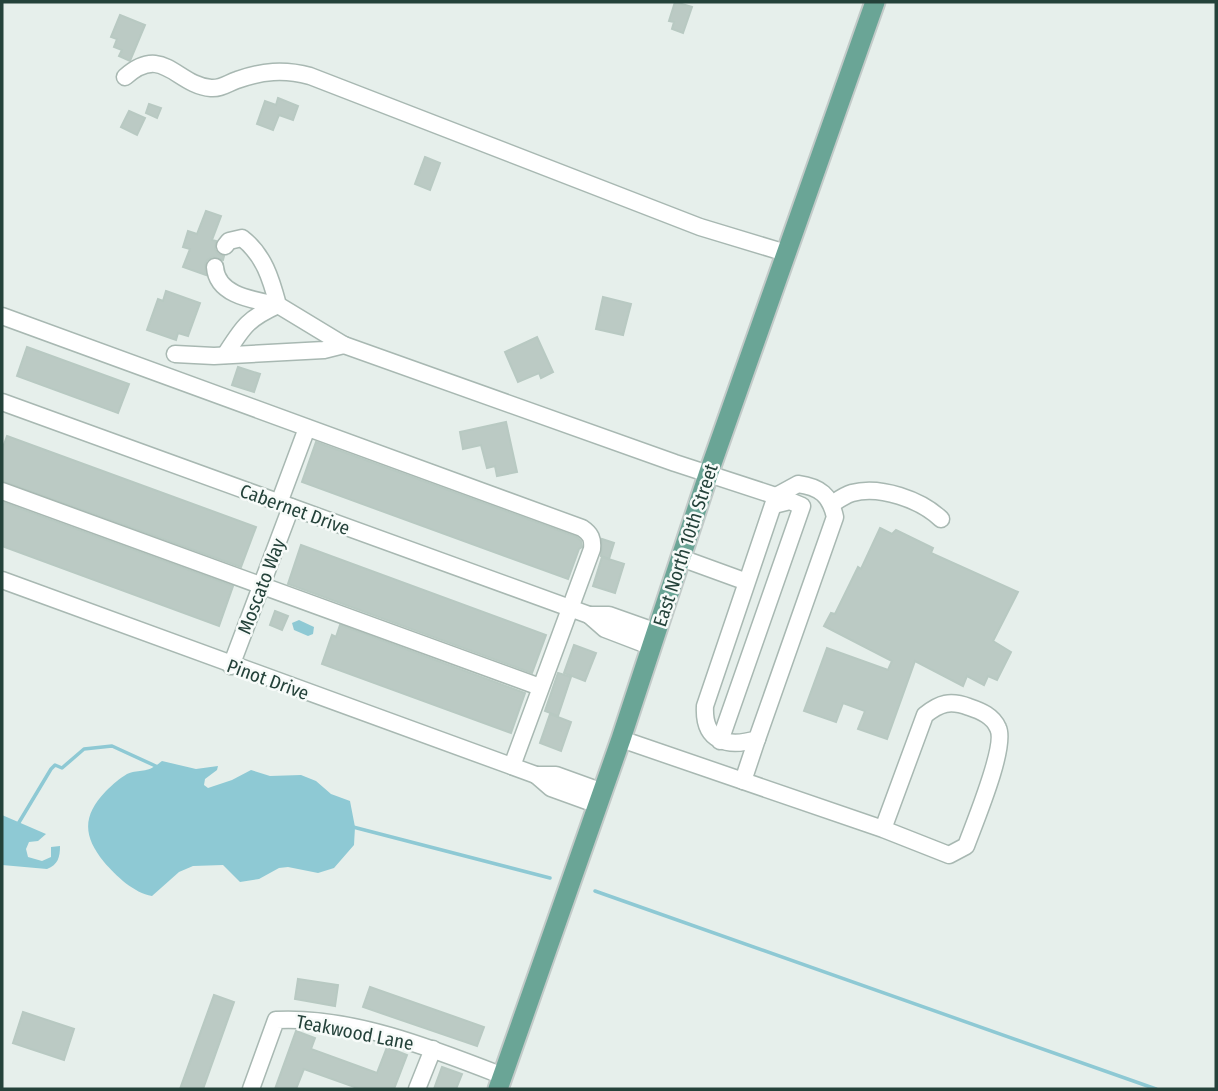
<svg xmlns="http://www.w3.org/2000/svg" width="1218" height="1091" font-family="'Fira Sans Condensed',sans-serif">
  <style>
    .water { fill: #8ec9d4 }
    .lines { fill: none; stroke-linecap: round; stroke-linejoin: round }
    .stream { stroke: #8ec9d4; stroke-width: 3.5 }
    .building { fill: #bbcac4; stroke: #b8c9c2; stroke-width: 2 }
    .minor-casing { stroke: #a8b8b2; stroke-width: 19 }
    .major-casing { stroke: #c2cac8; stroke-width: 23 }
    .minor { stroke: #fff; stroke-width: 16 }
    .major { stroke: #6aa596; stroke-width: 19 }
    .labels { text-anchor: middle; stroke-width: 5; stroke-linejoin: round; paint-order: stroke }
    .street-label { font-size: 19px; fill: #24423a; stroke: #f7fbf9 }
  </style>
  <rect width="100%" height="100%" fill="#e6efeb"/>
  <!-- water -->
  <g class="water">
    <path d="M299,620L314,627L313,634L308,636L294,630L292,623Z"/>
    <path d="M162,761L196,769L218,766L217,770L205,779L204,785L208,788L232,780L251,770L270,776L301,775L316,781L331,794L350,801L355,827L354,845L334,868L318,873L288,867L279,868L259,879L240,882L223,865L193,866L179,872L152,896C134,893 116,876 104,862C83,836 82,816 106,791C112,785 120,778 127,774C142,768 145,775 162,761Z"/>
    <path d="M2,815L46,834L38,841L29,842L26,849L28,857L42,861L51,857V847L60,846C60,857 58,865 47,869L2,865Z"/>
  </g>
  <g class="lines">
    <!-- stream -->
    <g class="stream">
      <path d="M18,824L51,769L55,765L62,768L84,749L112,746L160,768"/>
      <path d="M353,827L550,878"/>
      <path d="M595,891L1156,1089"/>
    </g>
  </g>
  <!-- building -->
  <g class="building">
    <path d="M675,2L692,7L683,33L672,29L674,22L669,21Z"/>
    <path d="M120,15L145,25L130,61L119,56L122,50L114,47L117,39L111,37Z"/>
    <path d="M278,98L298,106L293,120L279,115L273,130L257,124L265,101L276,105Z"/>
    <path d="M149,104L161,108L157,118L146,113Z"/>
    <path d="M129,111L145,118L137,135L121,127Z"/>
    <path d="M425,157L440,163L430,190L415,184Z"/>
    <path d="M206,211L221,216L212,240L216,241L215,249L218,254L224,256L223,260L213,257L207,260L205,265L206,275L183,267L190,249L183,247L188,231L197,234Z"/>
    <path d="M166,291L200,303L188,336L178,333L176,340L147,330L158,299L163,301Z"/>
    <path d="M603,297L631,304L623,335L596,329Z"/>
    <path d="M537,337L553,372L541,378L539,373L518,382L505,352Z"/>
    <path d="M27,347L129,384L118,413L17,376Z"/>
    <path d="M238,367L260,374L254,392L232,385Z"/>
    <path d="M506,422L517,472L497,476L495,466L487,468L481,445L463,449L460,432Z"/>
    <path d="M7,436L256,527L241,567L2,481V450Z"/>
    <path d="M316,442L577,537L581,541L582,547L579,549L568,579L302,482Z"/>
    <path d="M2,502L233,586L219,626L2,546Z"/>
    <path d="M880,528L892,534L896,530L933,548L931,553L1018,592L993,641L1011,652L997,680L988,676L984,685L967,676L963,686L915,661L887,739L858,729L865,711L843,703L836,722L804,711L827,648L888,670L892,661L824,626L831,613L835,614L858,567L861,569Z"/>
    <path d="M602,539L614,543L609,559L601,556Z"/>
    <path d="M301,545L546,635L532,673L288,584Z"/>
    <path d="M602,557L624,564L615,593L593,586Z"/>
    <path d="M275,611L288,616L282,630L270,625Z"/>
    <path d="M340,625L525,693L511,733L322,664L332,635L336,637Z"/>
    <path d="M574,645L596,653L585,681L564,673Z"/>
    <path d="M558,673L571,677L558,716L545,711Z"/>
    <path d="M550,714L571,722L561,751L540,743Z"/>
    <path d="M298,979L338,985L335,1006L295,999Z"/>
    <path d="M370,987L484,1027L477,1046L363,1007Z"/>
    <path d="M214,995L234,1002L203,1089H180Z"/>
    <path d="M23,1012L74,1029L64,1060L13,1043Z"/>
    <path d="M296,1031L315,1038L311,1049L377,1073L387,1047L407,1055L394,1089H360L304,1069L296,1089H275Z"/>
    <path d="M442,1067L462,1074L456,1089H434Z"/>
  </g>
  <g class="lines">
    <!-- minor casing -->
    <g class="minor-casing">
      <g id="minor">
        <path d="M125,77C163,43 176,85 211,88C221,89 228,83 237,80C262,71 284,69 310,76L700,227L786,253"/>
        <path d="M225,246L229,241L242,238C264,255 271,279 278,305L344,345L675,463L776,496"/>
        <path d="M215,267C217,296 254,300 278,305"/>
        <path d="M2,316L582,528C591,534 593,539 592,549L512,766"/>
        <path d="M175,354L214,356L324,350L344,345"/>
        <path d="M225,355C243,327 247,319 278,305"/>
        <path d="M2,402L589,615"/>
        <path d="M2,491L540,687"/>
        <path d="M279,503L307,428"/>
        <path d="M832,504C838,500 845,495 852,493C880,485 921,500 941,519"/>
        <path d="M681,558L747,582L776,496L798,484C820,487 830,495 835,517L757,739C728,748 703,742 705,706L747,582"/>
        <path d="M2,580L536,775"/>
        <path d="M652,647L605,629L589,615H609L657,632"/>
        <path d="M231,666L291,507"/>
        <path d="M621,739L883,829L949,855L966,846C974,824 1007,746 998,728C993,716 981,711 969,707C950,700 940,703 925,715L883,829"/>
        <path d="M720,741L802,506L790,501L774,505"/>
        <path d="M743,781L757,739"/>
        <path d="M598,805L551,788L536,775H556L603,792"/>
        <path d="M251,1089L276,1020C351,1016 434,1049 503,1076"/>
        <path d="M417,1089L433,1049"/>
      </g>
    </g>
    <!-- major casing -->
    <g class="major-casing">
      <path id="major" d="M498,1089L621,739L709,472L875,2"/>
    </g>
    <!-- minor -->
    <use href="#minor" class="minor"/>
    <!-- major -->
    <use href="#major" class="major"/>
  </g>
  <g class="labels">
    <!-- street labels -->
    <g class="street-label">
      <text transform="translate(295 509) rotate(20)" y="7">Cabernet Drive</text>
      <text transform="translate(685 545) rotate(-72)" y="7">East North 10th Street</text>
      <text transform="translate(261 586) rotate(-69)" y="7">Moscato Way</text>
      <text transform="translate(268 679) rotate(20)" y="7">Pinot Drive</text>
      <text transform="translate(355 1032) rotate(11)" y="7">Teakwood Lane</text>
    </g>
  </g>
  <!-- border -->
  <rect width="1218" height="1091" fill="none" stroke="#24423a" stroke-width="7"/>
</svg>
